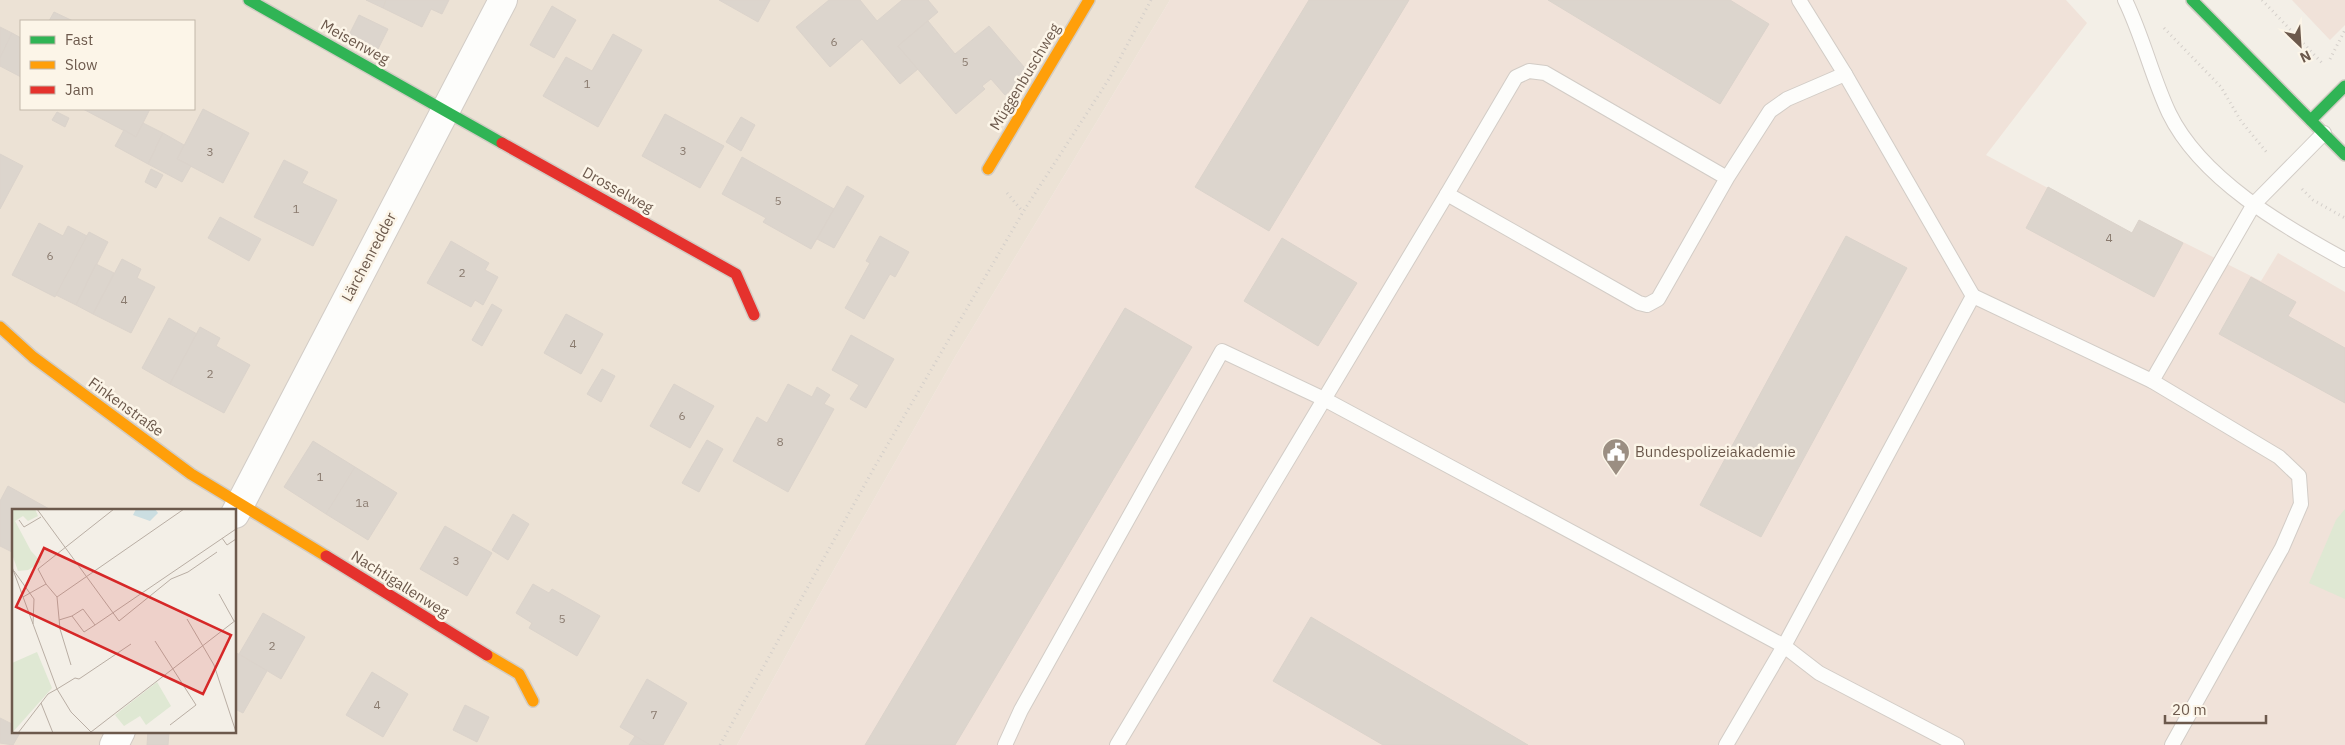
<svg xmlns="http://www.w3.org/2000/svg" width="2345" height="745" font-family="'IBM Plex Sans',sans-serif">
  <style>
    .residential { fill: #ece2d5; fill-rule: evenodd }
    .commercial { fill: #f0e2d9 }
    .green { fill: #dfe8d3 }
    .building { fill: #dcd5cd; stroke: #dbd3cb }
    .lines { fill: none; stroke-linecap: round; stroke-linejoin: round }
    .lane-casing { stroke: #d2ccc6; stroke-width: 16 }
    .street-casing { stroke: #d2ccc6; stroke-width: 30 }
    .fast-casing { stroke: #d2ccc4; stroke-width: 14 }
    .slow-casing { stroke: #d2ccc4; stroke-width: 14 }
    .jam-casing { stroke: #d2ccc4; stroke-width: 14 }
    .path { stroke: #d4cfca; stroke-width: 3; stroke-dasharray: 1 4; stroke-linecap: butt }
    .lane { stroke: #fdfdfb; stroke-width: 14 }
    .street { stroke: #fdfdfb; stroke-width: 28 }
    .fast { stroke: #30b455; stroke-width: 11 }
    .slow { stroke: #ff9f0a; stroke-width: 11 }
    .jam { stroke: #e5322d; stroke-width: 11 }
    .labels { text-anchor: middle; stroke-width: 5; stroke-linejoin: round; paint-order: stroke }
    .number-label { font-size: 12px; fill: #8a7b6f }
    .street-label { font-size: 15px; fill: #6c594c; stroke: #fcf5e8 }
    .poi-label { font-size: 15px; fill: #6c594c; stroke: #fcf5e8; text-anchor: start }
    .inset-road { fill: none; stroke: #b9aea4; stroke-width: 1 }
    .view { fill: #d62828; fill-opacity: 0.15; stroke: #d62828; stroke-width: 2.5 }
    .inset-edge { fill: none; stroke: #6c594c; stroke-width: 2.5 }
  </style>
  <rect width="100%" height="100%" fill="#f3efe7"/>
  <!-- residential -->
  <path class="residential" d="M0,0H1170L955,357L820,594L737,745H0ZM21,21H194V109H21ZM14,510H235V731H14Z"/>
  <!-- commercial -->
  <g class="commercial">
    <path d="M1170,0H2066L2087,23L1986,155L2132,233L2139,220L2261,281L2278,253L2345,292V745H737L820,594L955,357Z"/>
    <path d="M2292,0H2345V25L2330,40Z"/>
  </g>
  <!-- green -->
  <path class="green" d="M2345,509V599L2309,583L2336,520Z"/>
  <!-- building -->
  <g class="building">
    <path d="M366,0H386L383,8Z"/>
    <path d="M386,0H449L442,14L431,9L422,27L383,8Z"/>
    <path d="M719,0H770L758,22Z"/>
    <path d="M829,0H860L877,21L902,0H928L938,12L898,46L918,69L900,84L862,39L830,67L796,27Z"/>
    <path d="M1309,0H1409L1269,231L1195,187Z"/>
    <path d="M1548,0H1730L1769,24L1720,104Z"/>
    <path d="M552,6L576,20L554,58L530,45Z"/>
    <path d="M54,12L73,21H49Z"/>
    <path d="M359,15L388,29L377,51L348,37Z"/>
    <path d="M928,21L955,54L989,26L1030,74L1005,95L991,79L982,86L985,89L956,114L898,46Z"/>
    <path d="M0,27L12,33L0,58Z"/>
    <path d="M12,33L21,38V77L0,66V58Z"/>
    <path d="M613,34L642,50L598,127L543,96L566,57L592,71Z"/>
    <path d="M83,109H150L136,137Z"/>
    <path d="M203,109L249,133L223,183L177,159Z"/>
    <path d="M57,112L69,118L65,127L52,120Z"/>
    <path d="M665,114L724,146L700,188L642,156Z"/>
    <path d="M741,117L755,125L741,151L726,142Z"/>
    <path d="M143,123L163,133L148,164L115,146L124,130L136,137Z"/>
    <path d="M163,133L184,145L177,159L191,166L182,182L148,164Z"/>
    <path d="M0,154L23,166L0,209Z"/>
    <path d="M742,157L834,209L811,249L763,222L766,218L722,194Z"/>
    <path d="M284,160L308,172L302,183L337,200L313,246L254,217Z"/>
    <path d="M151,169L163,175L156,188L145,182Z"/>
    <path d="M847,186L864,196L834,248L817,239Z"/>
    <path d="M2048,187L2132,233L2139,220L2183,243L2154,297L2026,228Z"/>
    <path d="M220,217L261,239L249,261L208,238Z"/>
    <path d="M39,223L63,236L68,226L87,236L55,297L12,275Z"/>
    <path d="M89,232L108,242L76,305L56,295Z"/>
    <path d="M880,236L909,252L895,277L890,274L864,319L845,308L870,263L866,261Z"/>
    <path d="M1846,236L1907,268L1761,537L1700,505Z"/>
    <path d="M1282,238L1357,283L1318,346L1244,301Z"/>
    <path d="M451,241L489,263L485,270L498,277L483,305L475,300L471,307L427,283Z"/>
    <path d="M122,259L141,269L137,278L155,287L131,333L93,314Z"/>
    <path d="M96,264L114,273L93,314L76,305Z"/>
    <path d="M2251,277L2296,302L2288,316L2345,348V403L2219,334Z"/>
    <path d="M492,304L502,310L482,346L472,340Z"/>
    <path d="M1125,308L1192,347L955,745H865Z"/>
    <path d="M566,314L603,334L581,374L544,353Z"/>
    <path d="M169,318L197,334L170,384L142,368Z"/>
    <path d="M200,327L220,338L216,346L250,365L224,413L170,384Z"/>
    <path d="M851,335L894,359L866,408L850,399L859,385L832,370Z"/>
    <path d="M602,369L615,376L601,402L587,394Z"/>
    <path d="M674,384L714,406L690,448L650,426Z"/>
    <path d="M788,384L812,397L817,387L830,395L824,404L834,409L788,492L733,461L757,417L767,423Z"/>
    <path d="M707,440L723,449L699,492L682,483Z"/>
    <path d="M313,441L355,467L326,514L284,487Z"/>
    <path d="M355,467L397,493L368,540L326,514Z"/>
    <path d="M8,486L51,510H14V553L0,546V501Z"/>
    <path d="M513,514L529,524L508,560L492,550Z"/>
    <path d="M445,526L492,553L467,596L420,569Z"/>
    <path d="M533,584L549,593L552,589L600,616L577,656L529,628L532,623L516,613Z"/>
    <path d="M263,613L305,637L281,679L239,654Z"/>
    <path d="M1311,617L1528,745H1383L1273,681Z"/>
    <path d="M235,652L267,671L243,713L235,709Z"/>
    <path d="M372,672L408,694L383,737L346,715Z"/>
    <path d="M647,679L687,703L663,745H650L620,727Z"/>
    <path d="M465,705L489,717L477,742L453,730Z"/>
    <path d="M0,718L14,725V731H21L13,745L0,743Z"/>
    <path d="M148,731L169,732L168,745H147Z"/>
    <path d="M635,736L650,745H629Z"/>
  </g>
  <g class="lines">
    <!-- lane casing -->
    <g class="lane-casing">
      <g id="lane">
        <path d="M1799,0L1845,74L1973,296"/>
        <path d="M2125,0C2143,37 2152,77 2169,113C2201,179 2283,226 2345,260"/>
        <path d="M1727,178L1658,299L1647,305L1639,303L1447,194L1516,77L1529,71L1545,73L1727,178L1770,111L1787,99L1845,74"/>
        <path d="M2152,381L2279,457L2299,476L2301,504L2282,548L2172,745"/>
        <path d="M1005,745L1021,710L1222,351L1324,399L1784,646L1819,673L1957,745"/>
        <path d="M1117,745L1447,194"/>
        <path d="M1726,745L1784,646L1973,296L2152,381L2254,204L2324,133"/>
      </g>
    </g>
    <!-- street casing -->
    <g class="street-casing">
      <g id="street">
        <path d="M235,514L503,0"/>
        <path d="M114,745L121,731"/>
      </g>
    </g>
    <!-- fast casing -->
    <g class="fast-casing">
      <g id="fast">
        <path d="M249,0L502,143"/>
        <path d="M2192,0L2345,155"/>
        <path d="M2311,120L2345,86"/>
      </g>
    </g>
    <!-- slow casing -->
    <g class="slow-casing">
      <g id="slow">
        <path d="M988,169L1089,0"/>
        <path d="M0,327L33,357L191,474L326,556"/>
        <path d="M487,655L519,674L533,701"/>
      </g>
    </g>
    <!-- jam casing -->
    <g class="jam-casing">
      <g id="jam">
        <path d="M502,143L736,274L754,315"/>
        <path d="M326,556L487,655"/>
      </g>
    </g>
    <!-- path -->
    <g class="path">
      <path d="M2262,0L2323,64"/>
      <path d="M2164,28L2221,87L2241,121L2268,154"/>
      <path d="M2330,59L2345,30"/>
      <path d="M2302,189L2313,200L2345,218"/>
      <path d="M1007,193L1023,212"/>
      <path d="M720,745L874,468L1023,212L1109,79L1151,0"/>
    </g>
    <!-- lane -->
    <use href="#lane" class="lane"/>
    <!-- street -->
    <use href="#street" class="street"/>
    <!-- fast -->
    <use href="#fast" class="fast"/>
    <!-- slow -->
    <use href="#slow" class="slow"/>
    <!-- jam -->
    <use href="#jam" class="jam"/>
  </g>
  <!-- icons -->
  <defs>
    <g id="civic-pin" transform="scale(1.4375)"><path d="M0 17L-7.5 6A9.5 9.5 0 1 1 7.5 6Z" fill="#9b8e82" stroke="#fcf5e8"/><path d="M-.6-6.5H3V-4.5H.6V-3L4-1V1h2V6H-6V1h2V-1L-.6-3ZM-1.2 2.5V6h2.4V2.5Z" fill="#fff"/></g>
  </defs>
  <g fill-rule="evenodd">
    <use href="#civic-pin" x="1616" y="452"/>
  </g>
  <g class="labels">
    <!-- number labels -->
    <g class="number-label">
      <text x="834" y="46">6</text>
      <text x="965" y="66">5</text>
      <text x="587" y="88">1</text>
      <text x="683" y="155">3</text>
      <text x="210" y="156">3</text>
      <text x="778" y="205">5</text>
      <text x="296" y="213">1</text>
      <text x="2109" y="242">4</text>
      <text x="50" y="260">6</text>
      <text x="462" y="277">2</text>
      <text x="124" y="304">4</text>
      <text x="573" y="348">4</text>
      <text x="210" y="378">2</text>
      <text x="682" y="420">6</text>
      <text x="780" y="446">8</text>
      <text x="320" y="481">1</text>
      <text x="362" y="507">1a</text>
      <text x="456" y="565">3</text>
      <text x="562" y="623">5</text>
      <text x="272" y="650">2</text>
      <text x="377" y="709">4</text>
      <text x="654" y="719">7</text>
    </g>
    <!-- street labels -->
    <g class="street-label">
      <text transform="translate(355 42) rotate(29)" y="5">Meisenweg</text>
      <text transform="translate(1025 77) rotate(-59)" y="5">Müggenbuschweg</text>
      <text transform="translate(618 190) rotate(29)" y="5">Drosselweg</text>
      <text transform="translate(369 257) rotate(-62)" y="5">Lärchenredder</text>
      <text transform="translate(126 407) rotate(36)" y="5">Finkenstraße</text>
      <text transform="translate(400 584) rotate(32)" y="5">Nachtigallenweg</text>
    </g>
    <!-- poi labels -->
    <g class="poi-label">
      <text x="1635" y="457">Bundespolizeiakademie</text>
    </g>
  </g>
  <!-- overview -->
  <g transform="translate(12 509)">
    <rect width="224" height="224" fill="#f3efe7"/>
    <path d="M0,0H23L26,7L16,12L11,7L3,12L19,42L29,53L16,61L6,62L0,45ZM25,143L40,179L0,224V154ZM145,173L159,197L134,216L128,207L112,217L103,206Z" fill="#dfe8d3"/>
    <path d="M124,0H143L146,4L138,12L121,6Z" fill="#cbdee1"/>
    <path class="inset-road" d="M25,0L107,112L159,70L176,63L205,43M7,11L12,18L29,8M210,29L215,36L224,30M0,58L45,180L59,203L80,224M2,62L22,90L21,115M34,75L26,60L102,0M207,85L222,112M11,88L34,75L45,88L172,0M45,88L48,120L59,156M175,110L202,156L224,223M47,111L60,107L72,123L83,116L71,100L60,107M83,116L224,20M143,132L184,196L158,216M45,180L63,169L67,170L119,135M29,194L41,224M79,223L224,111M6,224L36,185L45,180"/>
    <path class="view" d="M32,39L219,126L191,185L4,98Z"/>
    <rect width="224" height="224" class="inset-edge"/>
  </g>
  <!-- legend -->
  <rect x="20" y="20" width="175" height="90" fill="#fcf5e8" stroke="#c2b7aa"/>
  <rect x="30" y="36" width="25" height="8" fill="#30b455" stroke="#c2b7aa"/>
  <text x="65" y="45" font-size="15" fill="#6c594c">Fast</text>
  <rect x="30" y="61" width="25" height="8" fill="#ff9f0a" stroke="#c2b7aa"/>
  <text x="65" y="70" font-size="15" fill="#6c594c">Slow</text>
  <rect x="30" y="86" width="25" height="8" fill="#e5322d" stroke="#c2b7aa"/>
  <text x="65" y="95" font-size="15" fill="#6c594c">Jam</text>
  <!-- north arrow -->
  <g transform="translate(2300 45) rotate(155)" stroke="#fcf5e8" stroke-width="4" paint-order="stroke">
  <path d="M0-4L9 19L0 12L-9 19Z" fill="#6c594c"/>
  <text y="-8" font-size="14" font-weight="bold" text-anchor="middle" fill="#6c594c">N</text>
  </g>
  <!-- scale -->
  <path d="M2165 715v8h101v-8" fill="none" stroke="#6c594c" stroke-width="2.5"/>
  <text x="2172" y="715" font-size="15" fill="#6c594c" stroke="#fcf5e8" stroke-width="4" paint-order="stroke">20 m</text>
</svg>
